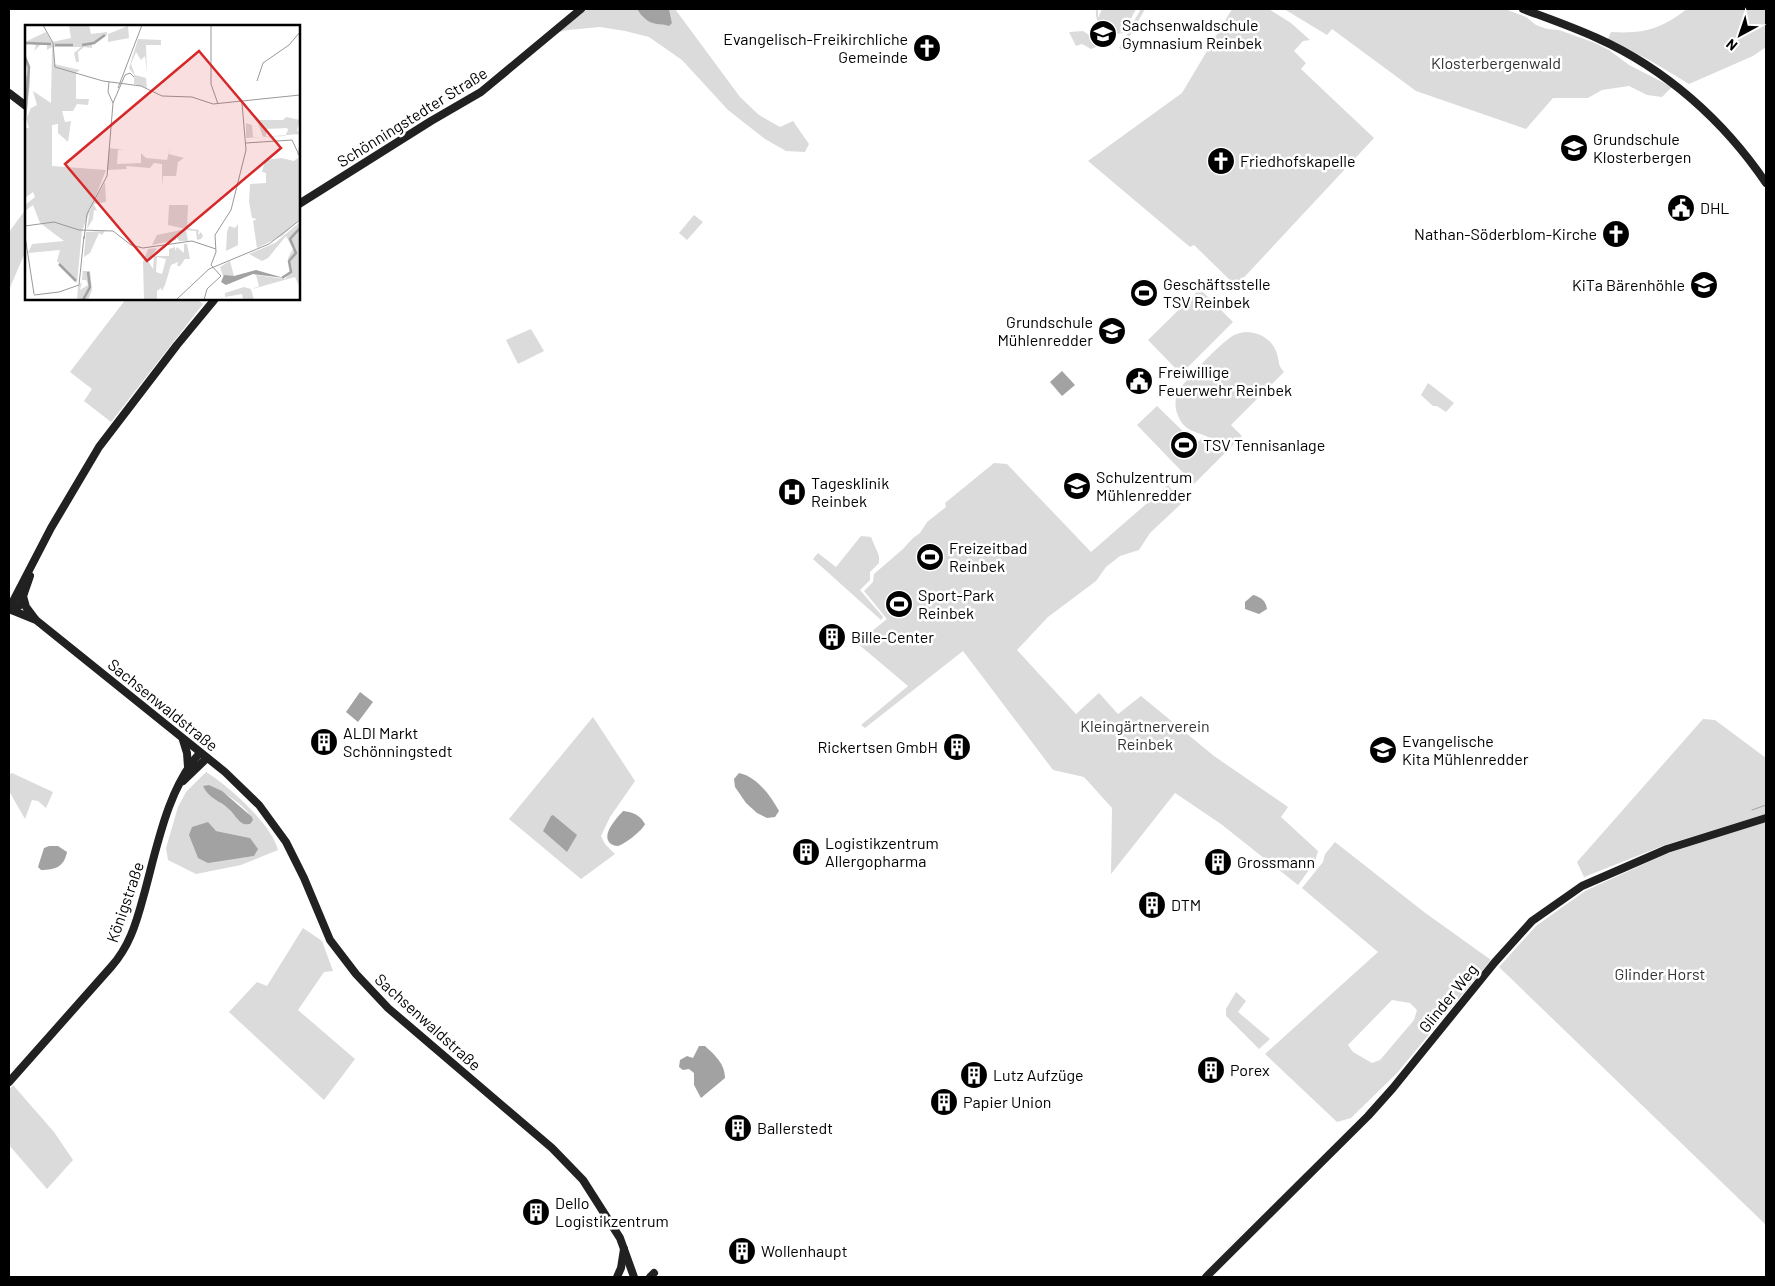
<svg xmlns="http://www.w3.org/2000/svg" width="1775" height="1286" font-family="Barlow,sans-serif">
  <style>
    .green { fill: #dbdbdb; fill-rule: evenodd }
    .water { fill: #a2a2a2 }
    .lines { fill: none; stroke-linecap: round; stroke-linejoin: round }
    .stream { stroke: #a2a2a2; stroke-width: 1 }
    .secondary { stroke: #212121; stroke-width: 8 }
    .labels { text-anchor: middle; stroke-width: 5; stroke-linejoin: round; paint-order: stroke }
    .poi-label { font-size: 16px; fill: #000; stroke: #fff; text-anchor: start }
    .park-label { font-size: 16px; fill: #323232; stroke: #fff }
    .street-label { font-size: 16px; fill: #000; stroke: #fff }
    .inset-river { fill: none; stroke: #a2a2a2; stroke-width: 2.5 }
    .inset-road { fill: none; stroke: #999; stroke-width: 1 }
    .view { fill: #d62828; fill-opacity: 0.15; stroke: #d62828; stroke-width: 2.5 }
    .inset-edge { fill: none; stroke: #000; stroke-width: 2.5 }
  </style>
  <rect width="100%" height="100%" fill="#fff"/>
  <!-- green -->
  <g class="green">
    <path d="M587,9H637C644,22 658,26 672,23L669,9H675L740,97L759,115L780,127L793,121L809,144L805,152L786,151L765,139L728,110L682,60L649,37L625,31L600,27L568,30L559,32Z"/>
    <path d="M1096,9H1098V18L1102,9H1136L1125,30L1122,28L1120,33L1131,26L1141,9H1145L1122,50L1119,48L1129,31C1112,39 1094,29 1096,9Z"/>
    <path d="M1232,9H1269L1291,23L1310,40L1303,41L1294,51L1306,63L1301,69L1374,138L1236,286L1194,245L1190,247L1088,161L1182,93Z"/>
    <path d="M1284,9H1505L1526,17L1536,25L1547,29L1559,30L1595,43L1609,50L1629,65L1672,87L1662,97L1647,95L1629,86L1602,90L1588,98H1553L1526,129L1416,91L1332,29L1327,35Z"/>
    <path d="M1687,9H1766V47L1753,56L1689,84L1651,61L1608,39L1611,32C1644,34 1661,29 1687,9Z"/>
    <path d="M1083,31L1098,41L1096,47L1091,49L1082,44L1076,46L1069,32Z"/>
    <path d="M26,209V250L9,290V232Z"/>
    <path d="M694,215L703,222L687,240L679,233Z"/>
    <path d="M1200,289L1233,322L1181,374L1148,340Z"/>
    <path d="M126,299H196L203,304L111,422L84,401L92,389L70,372Z"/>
    <path d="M531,329L544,351L518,364L506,340Z"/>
    <path d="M1245,332C1260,332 1273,340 1277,354C1280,363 1277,364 1284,372L1231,425L1242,436L1194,484L1137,425L1157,406L1196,444L1203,437L1213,445L1215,442C1204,431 1187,435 1179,418C1175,410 1174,401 1178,392C1183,382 1220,344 1231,337C1235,334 1240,333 1245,332Z"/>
    <path d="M1428,383L1454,403L1446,412L1437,406H1433L1421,395Z"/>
    <path d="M994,463L1007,464L1091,552L1168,485L1183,502L1150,533L1139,550L1120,556L1106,567L1096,581L1048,617L1017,650L1076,714L1099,693L1118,714L1141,696L1214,756L1288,807L1281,817L1318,851L1315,862L1298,885L1221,824L1175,793L1111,874L1112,808L1084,777L1053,770L963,651L865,728L861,725L908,686L857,643L887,619L864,591L873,582L874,574L903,549L913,538L920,533L927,522L946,507L945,503Z"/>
    <path d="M861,536L871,537L879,556V563L870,572V580L860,590L883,617L881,620L813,559L818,553L836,567Z"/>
    <path d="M593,717L635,781L610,817L601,836L605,844L615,854L581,879L509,819Z"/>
    <path d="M1703,719L1715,720L1766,758V814L1665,845L1584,877L1577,862Z"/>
    <path d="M206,772C228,785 272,825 278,850L241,865L196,874L168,860L166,848L178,807L186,792ZM209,785C221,791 250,807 252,821H239L230,809L220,803ZM216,831L250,838L254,856L240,858Z"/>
    <path d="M12,773L53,792L46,808L38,801L32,800L25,819L9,791V775Z"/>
    <path d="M1766,822V1225L1499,967L1536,926L1585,891L1668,853Z"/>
    <path d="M1335,842L1424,912L1491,960L1397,1073L1351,1118L1337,1122L1265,1054L1378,952L1302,888L1323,862L1325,854ZM1392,1000L1410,1003L1417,1010L1414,1020L1380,1060L1372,1063L1353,1052L1348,1045Z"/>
    <path d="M303,928L322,941L333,971L324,972L298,1010L355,1059L324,1100L229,1012L257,982L267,986Z"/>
    <path d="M1236,992L1246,1001L1238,1012L1270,1039L1259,1049L1226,1016V1009Z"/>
    <path d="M13,1085L54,1132L73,1160L47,1189L9,1145V1090Z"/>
  </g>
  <!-- water -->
  <g class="water">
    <path d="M637,9H669L672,23L669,26C664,24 662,25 657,24C648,23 641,16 637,9Z"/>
    <path d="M1062,371L1075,385L1062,396L1050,382Z"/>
    <path d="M1253,595C1261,597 1266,601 1267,609L1259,614L1245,609V602Z"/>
    <path d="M360,692L373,702L358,722L346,712Z"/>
    <path d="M739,773C757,777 770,795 779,811L775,817L767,818L757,813L746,803L735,787L734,779Z"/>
    <path d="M209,785L222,791L252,817L253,820L250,824C245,824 245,825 242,823C237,820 234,814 230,810C221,801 209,799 203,786Z"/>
    <path d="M623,811C633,812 640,815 645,824C643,830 625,844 618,846C615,846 613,845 611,844C600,835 617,818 623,811Z"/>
    <path d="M553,815L577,835L567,852L543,831L551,816Z"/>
    <path d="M208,822L216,831L250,838L258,849L254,856L208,863L198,858L189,835L192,827Z"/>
    <path d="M49,846H58L67,852C64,867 55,870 41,870L38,867L44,848Z"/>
    <path d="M699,1046H705C715,1055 725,1064 725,1078L701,1098L694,1085V1073L689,1069L683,1070L679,1067L680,1060L687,1056L693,1058Z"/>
  </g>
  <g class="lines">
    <!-- stream -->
    <path class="stream" d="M1752,810L1766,805"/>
    <!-- secondary -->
    <g class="secondary">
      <path d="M1523,9C1547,18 1573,27 1597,38C1666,69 1724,121 1766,183"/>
      <path d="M9,93L26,106"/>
      <path d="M299,204L431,121L481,92L581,9"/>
      <path d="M23,596L26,607L35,619"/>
      <path d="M9,609L36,620L225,772L259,805L286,842L304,878L330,940L356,974L388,1008L552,1148L583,1180L620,1238L634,1277"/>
      <path d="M9,609L51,528L99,447L177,345L215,299"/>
      <path d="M12,610L20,605L30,576"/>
      <path d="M183,740L187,753L188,767"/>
      <path d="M183,781L207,758"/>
      <path d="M9,1082L111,967C129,947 136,924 143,898C156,852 167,788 200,753"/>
      <path d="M617,1277L621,1268L624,1249"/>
      <path d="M650,1277L654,1273"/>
      <path d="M1206,1277L1368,1116L1393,1088L1495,962L1532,921L1582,886L1667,849L1766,818"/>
    </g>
  </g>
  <!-- icons -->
  <defs>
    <g id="school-disc" transform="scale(1.4375)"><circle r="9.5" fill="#000" stroke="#fff"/><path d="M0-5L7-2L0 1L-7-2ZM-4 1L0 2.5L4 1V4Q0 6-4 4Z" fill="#fff"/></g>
    <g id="church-disc" transform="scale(1.4375)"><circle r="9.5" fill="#000" stroke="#fff"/><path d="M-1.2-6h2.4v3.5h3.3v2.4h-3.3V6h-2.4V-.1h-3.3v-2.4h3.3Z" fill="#fff"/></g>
    <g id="civic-disc" transform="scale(1.4375)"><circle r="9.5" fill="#000" stroke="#fff"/><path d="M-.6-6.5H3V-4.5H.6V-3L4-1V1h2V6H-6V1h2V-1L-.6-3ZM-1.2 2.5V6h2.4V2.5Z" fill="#fff"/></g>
    <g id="stadium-disc" transform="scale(1.4375)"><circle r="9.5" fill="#000" stroke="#fff"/><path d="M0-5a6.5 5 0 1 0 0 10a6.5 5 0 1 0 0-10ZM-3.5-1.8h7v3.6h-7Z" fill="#fff"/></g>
    <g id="hospital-disc" transform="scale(1.4375)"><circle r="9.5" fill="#000" stroke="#fff"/><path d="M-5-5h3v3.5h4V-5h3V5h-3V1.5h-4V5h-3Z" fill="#fff"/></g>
    <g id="building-disc" transform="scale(1.4375)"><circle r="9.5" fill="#000" stroke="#fff"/><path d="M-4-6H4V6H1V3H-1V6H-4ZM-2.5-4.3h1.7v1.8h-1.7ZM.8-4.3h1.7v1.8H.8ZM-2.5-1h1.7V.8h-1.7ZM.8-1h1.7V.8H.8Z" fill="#fff"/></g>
  </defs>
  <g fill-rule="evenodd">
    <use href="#school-disc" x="1103" y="34"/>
    <use href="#church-disc" x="927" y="48"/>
    <use href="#school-disc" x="1574" y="148"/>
    <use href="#church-disc" x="1221" y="161"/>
    <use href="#civic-disc" x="1681" y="208"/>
    <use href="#church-disc" x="1616" y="234"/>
    <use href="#school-disc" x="1704" y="285"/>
    <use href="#stadium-disc" x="1144" y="293"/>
    <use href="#school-disc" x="1112" y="331"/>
    <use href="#civic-disc" x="1139" y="381"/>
    <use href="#stadium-disc" x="1184" y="445"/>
    <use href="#school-disc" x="1077" y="486"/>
    <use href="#hospital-disc" x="792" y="492"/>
    <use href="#stadium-disc" x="930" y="557"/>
    <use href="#stadium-disc" x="899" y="604"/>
    <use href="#building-disc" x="832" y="637"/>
    <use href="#building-disc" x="324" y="742"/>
    <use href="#building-disc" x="957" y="747"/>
    <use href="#school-disc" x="1383" y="750"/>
    <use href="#building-disc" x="806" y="852"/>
    <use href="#building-disc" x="1218" y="862"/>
    <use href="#building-disc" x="1152" y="905"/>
    <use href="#building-disc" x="1211" y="1070"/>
    <use href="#building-disc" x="974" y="1075"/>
    <use href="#building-disc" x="944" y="1102"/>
    <use href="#building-disc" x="738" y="1128"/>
    <use href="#building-disc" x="536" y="1212"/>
    <use href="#building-disc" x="742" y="1251"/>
  </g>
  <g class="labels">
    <!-- poi labels -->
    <g class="poi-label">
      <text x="1122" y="31">Sachsenwaldschule<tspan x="1122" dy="18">Gymnasium Reinbek</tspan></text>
      <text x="908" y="45" text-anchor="end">Evangelisch-Freikirchliche<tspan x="908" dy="18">Gemeinde</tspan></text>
      <text x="1593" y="145">Grundschule<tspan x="1593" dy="18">Klosterbergen</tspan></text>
      <text x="1240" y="167">Friedhofskapelle</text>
      <text x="1700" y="214">DHL</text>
      <text x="1597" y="240" text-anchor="end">Nathan-Söderblom-Kirche</text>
      <text x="1163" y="290">Geschäftsstelle<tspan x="1163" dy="18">TSV Reinbek</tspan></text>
      <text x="1685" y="291" text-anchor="end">KiTa Bärenhöhle</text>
      <text x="1093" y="328" text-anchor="end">Grundschule<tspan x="1093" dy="18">Mühlenredder</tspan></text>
      <text x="1158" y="378">Freiwillige<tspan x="1158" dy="18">Feuerwehr Reinbek</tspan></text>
      <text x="1203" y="451">TSV Tennisanlage</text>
      <text x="1096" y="483">Schulzentrum<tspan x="1096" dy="18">Mühlenredder</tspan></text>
      <text x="811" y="489">Tagesklinik<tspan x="811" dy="18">Reinbek</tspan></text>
      <text x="949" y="554">Freizeitbad<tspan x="949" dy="18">Reinbek</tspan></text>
      <text x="918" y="601">Sport-Park<tspan x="918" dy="18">Reinbek</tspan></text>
      <text x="851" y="643">Bille-Center</text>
      <text x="343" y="739">ALDI Markt<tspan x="343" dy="18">Schönningstedt</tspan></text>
      <text x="1402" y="747">Evangelische<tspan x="1402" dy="18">Kita Mühlenredder</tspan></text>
      <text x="938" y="753" text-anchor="end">Rickertsen GmbH</text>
      <text x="825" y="849">Logistikzentrum<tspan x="825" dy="18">Allergopharma</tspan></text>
      <text x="1237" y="868">Grossmann</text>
      <text x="1171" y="911">DTM</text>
      <text x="1230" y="1076">Porex</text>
      <text x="993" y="1081">Lutz Aufzüge</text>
      <text x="963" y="1108">Papier Union</text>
      <text x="757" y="1134">Ballerstedt</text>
      <text x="555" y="1209">Dello<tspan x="555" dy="18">Logistikzentrum</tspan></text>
      <text x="761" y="1257">Wollenhaupt</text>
    </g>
    <!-- park labels -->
    <g class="park-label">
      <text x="1496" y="69">Klosterbergenwald</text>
      <text x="1145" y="732">Kleingärtnerverein<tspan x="1145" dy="18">Reinbek</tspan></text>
      <text x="1660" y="980">Glinder Horst</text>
    </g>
    <!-- street labels -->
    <g class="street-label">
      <text transform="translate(412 117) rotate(-32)" y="6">Schönningstedter Straße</text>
      <text transform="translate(163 705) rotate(39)" y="6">Sachsenwaldstraße</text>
      <text transform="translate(125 902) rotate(-71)" y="6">Königstraße</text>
      <text transform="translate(1448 998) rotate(-51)" y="6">Glinder Weg</text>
      <text transform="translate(428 1022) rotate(42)" y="6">Sachsenwaldstraße</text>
    </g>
  </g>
  <!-- overview -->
  <g transform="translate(25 25)">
    <rect width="275" height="275" fill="#fff"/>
    <path d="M44,0H64L66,9L82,7V10L67,19V23L59,22L53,27L54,37H51L49,28L56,22H29V39L55,45L51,48V74H64L63,80L52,79L48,86H37L40,97L46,96L43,117L33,108V99L27,100V141L81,145L57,206L52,258L32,236L35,225L3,228L7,219L39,216L15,198L8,180L0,186V180L10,172L8,167L0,173V103H4L1,94L6,83L12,80L8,66L26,78L27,22L22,25V19H16L9,26L11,20L2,18L0,22V17L21,7L27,17L46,13ZM103,1L104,13L83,17V9ZM113,14L136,15V20H121L122,48L120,31L116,35L111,27L106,39L110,50L121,53L122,63L109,59V50L104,43ZM0,30L5,42V59L0,98V47L3,54ZM261,92L275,95L272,105L275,109L221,113V98L227,100L228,112H238L232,95H258ZM241,104L262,103L263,105L260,111L241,112ZM275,118V194L257,211L232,223L228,196L232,194L227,193L224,177L225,159L241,158V148L237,147L240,135L256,133L269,136L274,132L272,129ZM84,123L99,125H93L92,139L116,138V128L121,133L142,135L145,123L144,129L159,133L153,137L151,151H138L137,161V139L129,138L125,143L101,141L102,144L82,145ZM80,157L81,177L69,179L72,186L69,185L68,194L62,204L65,184ZM144,180H163L162,203L174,205L173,210L176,207L178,211L176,214L172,215L171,206L161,205L163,216H154L151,211V215L127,220L132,210L161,204L143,200ZM275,197V263L270,252L227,264L234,261L231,250L260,254L266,247L263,233L268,224L261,211L243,233L237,236L224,229L250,218ZM213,199V220L201,226L202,207L204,201L210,203ZM80,206L77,210L74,208L65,228L59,232L58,246H65L67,265L63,275H52L53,261L57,257L55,265L63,260L61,255H57L61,207ZM159,219H162L165,234H160L155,241H152L153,237L146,240L140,260L137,266L136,263L132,266V275H119L118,237L123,224L132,223L123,236L128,244L129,231H144V224L150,222V226L152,222L159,228ZM132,232L141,234L137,249L131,247ZM205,236L209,251H198L195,242ZM219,262L226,264L229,275H218L217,269L200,272V268Z" fill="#dbdbdb" fill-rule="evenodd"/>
    <path d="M231,245L259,253L228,249L201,260L196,257L199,250L209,251Z" fill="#a2a2a2"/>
    <path class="inset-river" d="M0,18L26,19M30,20H48M57,20L69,18L80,10M0,32L4,42L0,95M34,239L51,256M257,253L266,247L264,236L271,228L265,214L275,203M58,275L65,262L63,247"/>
    <path class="inset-road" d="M18,0L28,18L30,42L78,56L116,61L137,71L167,72L188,79L275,70M186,0V59L193,79M232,56L238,38L264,20L275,7M84,57L83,67L88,78M93,63L117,0M221,118L267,115L275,132M0,201L29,197L54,205L88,206L106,220L118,223L167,216L191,224M0,211L9,269M59,214L62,189L82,151L88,78L100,50L105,48L109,52M9,270L34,267L54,260L59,211M151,275L184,244L244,219L275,195M179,275L182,264L196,251L186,240L191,227L190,210L206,185L221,125L217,78"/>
    <path class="view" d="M174,26L256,123L122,236L40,139Z"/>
    <rect width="275" height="275" class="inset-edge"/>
  </g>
  <!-- border -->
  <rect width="1775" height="1286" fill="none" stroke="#000000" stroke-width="20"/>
  <!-- north arrow -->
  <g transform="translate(1740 35) rotate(220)" stroke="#ffffff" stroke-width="4" paint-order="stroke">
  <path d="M0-4L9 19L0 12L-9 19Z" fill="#000000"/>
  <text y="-8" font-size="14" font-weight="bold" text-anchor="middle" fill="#000000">N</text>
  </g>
</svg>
